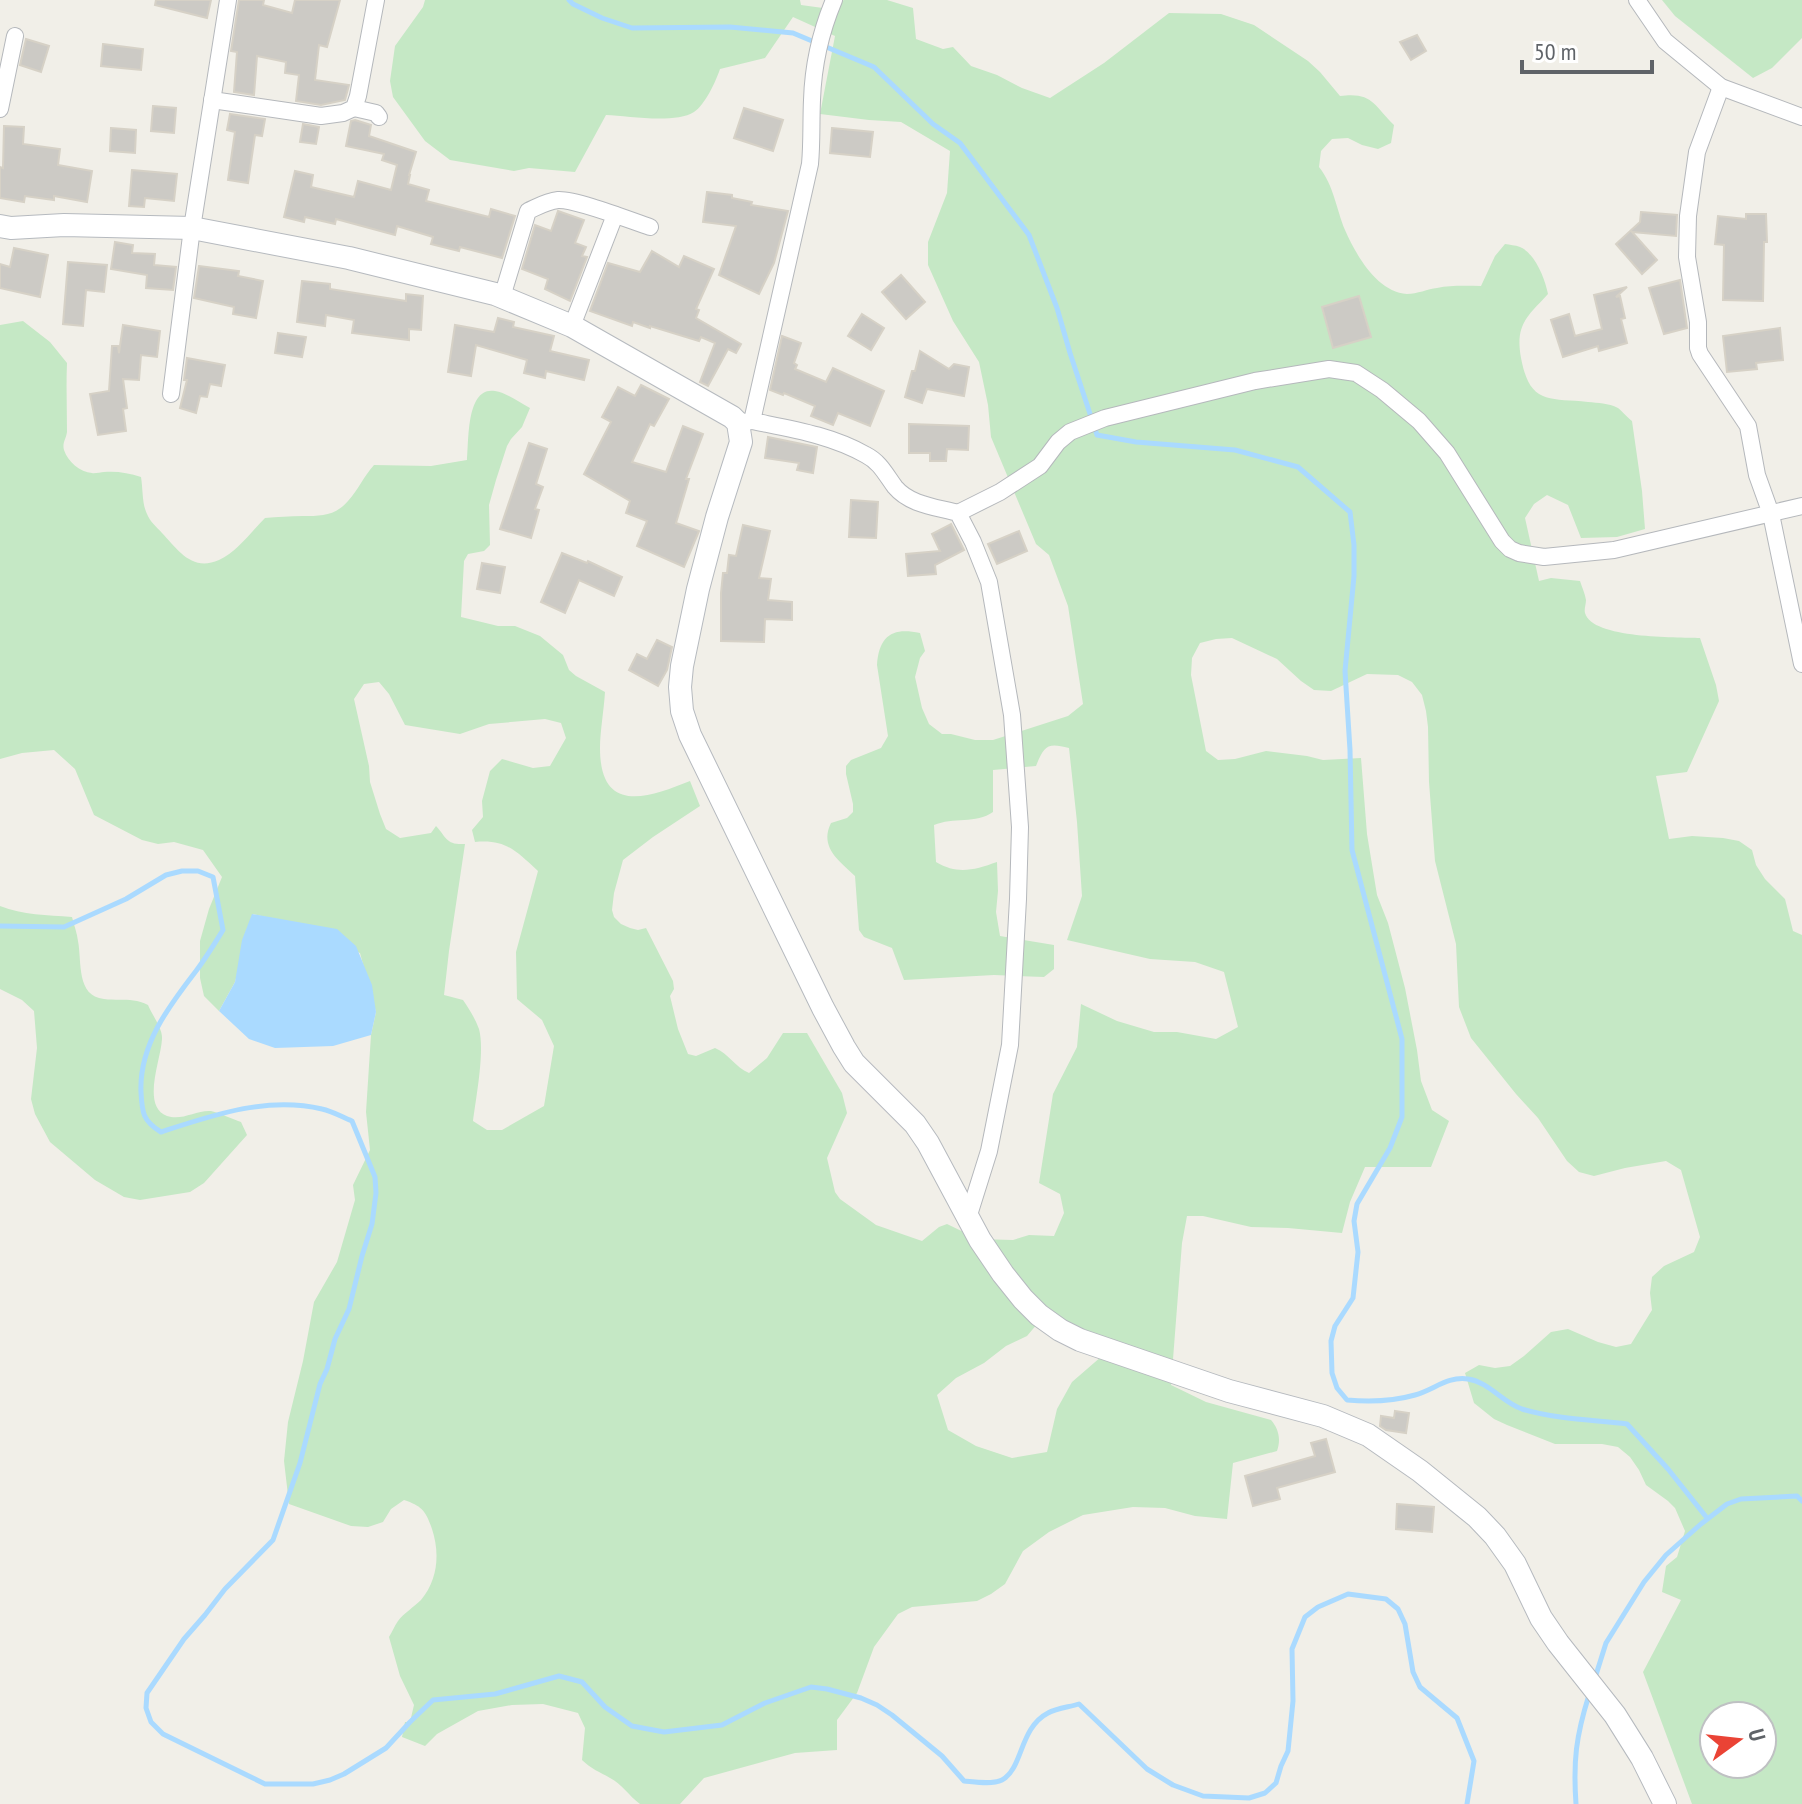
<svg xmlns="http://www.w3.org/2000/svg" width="1802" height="1804" font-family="'PT Sans Narrow',sans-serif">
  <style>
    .green { fill: #c5e8c5; fill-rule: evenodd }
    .water { fill: #aadaff }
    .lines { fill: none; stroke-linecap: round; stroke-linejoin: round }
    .stream { stroke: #aadaff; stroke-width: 5 }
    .building { fill: #cccac5; stroke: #d6d1c6; stroke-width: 2 }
    .street-casing { stroke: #b5b8bc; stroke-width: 18 }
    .secondary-casing { stroke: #b6babf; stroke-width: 24 }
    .street { stroke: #fff; stroke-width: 16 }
    .secondary { stroke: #fff; stroke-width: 22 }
  </style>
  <rect width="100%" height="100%" fill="#f1efe8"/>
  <!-- green -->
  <g class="green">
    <path d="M425,0H800L801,5L823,8L844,0H887L913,8L916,39L943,49L953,47L971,66L997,75L1022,88L1050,98L1104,63L1169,13L1221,14L1254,25L1308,61L1320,72L1340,96C1372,92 1373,104 1394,125L1391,143L1378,149L1362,145L1348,138L1332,139L1321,151L1319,167C1334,186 1336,208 1345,230C1356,255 1377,292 1407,294C1417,294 1428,289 1437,288C1451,285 1467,286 1481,286L1495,256L1505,244C1510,245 1515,245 1520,247C1535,253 1545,279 1548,294C1527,317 1515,324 1521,358C1530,405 1548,398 1588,402C1598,403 1608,403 1618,408C1622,411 1627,417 1632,421L1642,491L1645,529L1617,537L1581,538L1568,505L1547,495L1534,504L1525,518L1539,581L1551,578L1580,581C1582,587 1585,594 1586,600C1586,604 1584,609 1585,613C1592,639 1677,637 1700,638L1716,685L1719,701L1687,772L1656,776L1669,839L1692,836L1723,838L1739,841L1752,850L1756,865L1765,879L1785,899L1793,931L1802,935V1804H1692L1643,1672L1681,1600L1662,1592L1666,1566L1677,1557L1685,1531L1675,1508L1668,1501L1646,1485L1639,1470L1630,1457L1618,1447L1602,1444H1555L1507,1425L1494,1419L1474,1403L1465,1373L1479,1365L1495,1368L1510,1366L1524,1356L1551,1332L1568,1329L1598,1342L1616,1347L1631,1344L1652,1310L1650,1293L1652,1277L1664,1266L1694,1252L1700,1237L1681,1170L1666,1161L1625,1168L1594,1176L1579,1172L1567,1161L1538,1118L1516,1094L1471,1038L1459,1007L1456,944L1435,861L1429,782L1428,727L1426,711L1422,695L1412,682L1398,675L1367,674L1331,691L1314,690L1301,681L1277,659L1232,638L1216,639L1200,643L1192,658L1191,675L1206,751L1218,760L1235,759L1266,751L1307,756L1323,760L1361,758L1367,834L1377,895L1388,923L1405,988L1417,1050L1421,1081L1432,1110L1449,1121L1431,1167H1365L1350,1202L1342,1233L1288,1228L1251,1227L1203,1216H1187L1182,1243L1171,1385L1206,1402L1271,1420C1279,1429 1281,1440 1277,1451L1233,1463L1227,1519L1195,1516L1165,1508L1133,1507L1083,1515L1049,1532L1023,1551L1005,1584L991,1594L977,1601L912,1607L898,1614L874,1647L857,1693L837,1720V1750L795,1753L704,1778L680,1804H640C629,1796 622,1784 610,1778C600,1772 591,1769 582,1760L585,1728L578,1713L543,1704L512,1705L478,1711L437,1734L425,1746L402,1737L405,1722H410L414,1705L400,1676L389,1637C392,1632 395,1625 398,1621C404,1613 414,1607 421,1600C438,1580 440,1553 432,1529C426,1511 422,1506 404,1500L391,1509L383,1522L368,1527L351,1526L289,1504L284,1461L288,1422L303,1361L314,1302L337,1262L355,1200L353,1185L370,1150L366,1112L371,1035L376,1012L360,953L278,920L253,914L235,982L219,1011L204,996L200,978V941L209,909L222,877L203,850L174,842L158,844L142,840L94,815L75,769L54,750L22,753L0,759V325L23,321L50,342L67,363C66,386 67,409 67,432C66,439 62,443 64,450C68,462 80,472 92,473C94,474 101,472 104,472C117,471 129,473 141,477C143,489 142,504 147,514C150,522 157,527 162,533C178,550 192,572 219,560C237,552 251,532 265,518C277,517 290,516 303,516C321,516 335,516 348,501C358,490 364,476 374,465L431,466L467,460C469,441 466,386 495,391C507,393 519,402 530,408L522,427L511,439L507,446L496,480L489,505L490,545L484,551L468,554L464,561L461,617L498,626H515L540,636L563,655L569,670L576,676L605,692C604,709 600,732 600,748C600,815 648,798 690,781L700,806L653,837L623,860L614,893L612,910L614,917L621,924L630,928L638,930L646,928L673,981L674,989L670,996L678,1029L688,1054L696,1056L715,1048C729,1054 735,1067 749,1073L767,1058L783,1033H807L842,1093L847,1113L827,1158L835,1192L840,1199L876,1225L922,1241L939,1227L947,1224L978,1239L1013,1240L1029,1235L1054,1236L1064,1213L1060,1194L1039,1183L1053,1094L1077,1047L1081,1004L1117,1021L1154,1032H1177L1216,1039L1238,1027L1224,972L1195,962L1150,959L1067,940L1082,896L1077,822L1069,748C1047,742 1044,746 1036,766L993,770V812C976,824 953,817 934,825L936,862C958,875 974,870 997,862L998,891L996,912L1000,936L1054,945V969L1044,977L994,975L904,980L892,948L864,937L859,930L855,876C839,861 819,847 831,823L847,818L853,812V804L846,774V766L851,760L881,748L888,736L877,665C879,635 893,627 920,633L925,651L920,658L915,677L922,708L929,724L942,734H951L975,740H993L1068,716L1083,704L1068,606L1049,555L1036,544L991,437L988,405L979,362L953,321L928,265V242L947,193L950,151L901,122L869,120L820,114L835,36L793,17L765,58L720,69C716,81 705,105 694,112C675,124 628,116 606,115L575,172L529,168L514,171L450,160L425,141L393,97L390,81L395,46L423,7ZM379,682L389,694L405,725L460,734L489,724L545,719L561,723L566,738L550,766L533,768L502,759L490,771L482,801L483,817L472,830L475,842C506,839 516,851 538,871L516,952L517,999L542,1020L554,1046L544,1106L502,1130H487L473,1121C476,1097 485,1051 479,1029C475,1018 469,1009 463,1000L444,995L449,951L465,844C446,845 447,838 436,826L431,833L400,838L386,829L380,814L370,782L369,766L354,699L364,684ZM1049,1310L1091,1337L1117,1343L1072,1382L1057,1409L1047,1452L1012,1458L976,1446L948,1430L937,1395L956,1378L984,1363L1006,1346L1027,1336ZM1714,1716H1762V1764H1714Z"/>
    <path d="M1662,0H1802V38L1772,68L1753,78L1675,16Z"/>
    <path d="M0,906C23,915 47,915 72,917C74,925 77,933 78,941C82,962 76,996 104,999C120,1001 133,997 148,1005C152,1015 163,1029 162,1039C161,1060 141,1106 167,1116C182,1121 196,1110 211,1111C220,1113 232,1119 241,1122L247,1135L204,1183L190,1192L140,1200L124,1197L95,1180L50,1142L35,1114L31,1099L37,1048L34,1011L22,1000L0,989Z"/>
  </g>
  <!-- water -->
  <path class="water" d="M252,914L337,929L356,946L372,985L376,1012L371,1035L333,1046L275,1048L249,1039L219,1011L235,982L242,940Z"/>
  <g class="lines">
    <!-- stream -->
    <g class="stream">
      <path d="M569,0L573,4L602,18L632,28L730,27L793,33L874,67L933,124L960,143L1029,235L1057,308L1070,353L1097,435L1136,442L1235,450L1298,467L1350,512L1354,545V576L1345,671L1350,750L1352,850L1402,1039V1117L1390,1148L1357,1204L1354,1221L1358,1252L1353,1298L1335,1326L1331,1341L1332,1373L1337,1388L1347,1400C1369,1402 1394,1401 1415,1395C1434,1390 1447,1376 1468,1379C1489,1382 1502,1402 1522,1409C1555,1419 1592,1420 1627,1424L1668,1469L1707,1518"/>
      <path d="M0,926L64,927L126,899L166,875L182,871H198L213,877L223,930C215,943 206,958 196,971C169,1006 139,1045 141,1092C142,1113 143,1121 161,1132C213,1115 267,1096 322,1109C332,1111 342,1117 352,1121L375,1177L376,1193L372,1224L362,1256L349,1309L335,1339L327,1369L320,1384L300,1463L273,1540L225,1589L205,1615L184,1639L147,1693L146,1708L151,1722L163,1734L265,1784H313L330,1780L344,1774L386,1748L410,1722L433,1700L495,1694L559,1676L582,1682L605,1707L632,1726L664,1732L722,1725L765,1703L811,1687L827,1689L861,1698L877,1705L892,1715L942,1756L964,1781C975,1782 992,1785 1002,1780C1023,1769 1019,1728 1048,1713C1057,1708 1070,1707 1079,1704L1147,1769L1173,1785L1203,1796L1249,1798L1265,1793L1276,1783L1281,1766L1288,1751L1293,1701L1292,1649L1305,1617L1318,1607L1348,1594L1386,1599L1398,1609L1405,1624L1413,1672L1420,1687L1457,1718L1474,1761L1467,1804"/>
      <path d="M1595,1678L1606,1643L1644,1582L1666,1555L1701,1524L1727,1504L1741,1499L1797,1496L1802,1501"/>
      <path d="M1576,1804C1573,1761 1576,1736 1589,1695"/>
    </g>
  </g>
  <!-- building -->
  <g class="building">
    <path d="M156,0H211L207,18L155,5Z"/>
    <path d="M239,0H264L263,5L292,13L295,0H340L327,47L319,45L315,80L349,85L345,100L321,105L296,101L299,75L285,73L286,62L257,56L254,95L234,92L237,52L231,51Z"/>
    <path d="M1417,35L1426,51L1411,60L1400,42Z"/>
    <path d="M26,39L49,46L41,72L20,65Z"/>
    <path d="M103,44L143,49L141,70L101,66Z"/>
    <path d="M153,106L176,108L174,133L151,131Z"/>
    <path d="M744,108L783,120L773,151L734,138Z"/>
    <path d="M230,114L265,119L262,136L255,135L248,183L228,180L235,132L227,130Z"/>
    <path d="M355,120L371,125L369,136L416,152L409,175H410L408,184L429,190L426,201L489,217L491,209L515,216L502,258L460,247L459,251L431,244L433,237L397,226L395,235L336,219L335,224L305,217L304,222L284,217L295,171L313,175L311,187L354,197L358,181L391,190L397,165L382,160L384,154L346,146L351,121Z"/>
    <path d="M303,124L319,127L316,144L300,142Z"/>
    <path d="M4,126L24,127L23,144L60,149L58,165L92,171L87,202L54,196V200L25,196L24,202L0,198V167L3,168Z"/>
    <path d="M111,128L136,130L135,153L110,151Z"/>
    <path d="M832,128L873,132L870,157L830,153Z"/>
    <path d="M132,170L177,174L174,201L145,198L144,207L129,206Z"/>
    <path d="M707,192L732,195V198L752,202L751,205L788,211L774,263L759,294L719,275L736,226L703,222Z"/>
    <path d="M558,211L584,220L575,243L586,247L582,256L587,257L570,301L545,289L548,279L522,269L535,225L551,231Z"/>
    <path d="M1641,212L1677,215L1676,236L1632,232L1657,260L1642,274L1616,244L1640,222Z"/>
    <path d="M1746,214H1766L1767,242H1764L1763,301L1723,300L1724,245L1715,244L1718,216L1746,219Z"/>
    <path d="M115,242L133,245L132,253L155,254L154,265L176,267L173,290L146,288L147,275L111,269Z"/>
    <path d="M14,248L48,255L40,297L0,288V264L10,267Z"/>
    <path d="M652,251L679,267L684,256L714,269L696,309L699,310L696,318L741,344L736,353L728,349L708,386L700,382L715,343L701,337L699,341L650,326V328L633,322L632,326L590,311L608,263L640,272Z"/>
    <path d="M68,262L107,265L104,292L86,290L83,326L63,324Z"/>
    <path d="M199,266L239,271L238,276L263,281L256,318L233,314L234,307L194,298Z"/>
    <path d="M901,275L925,302L906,319L882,292Z"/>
    <path d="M1680,280L1687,328L1664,334L1649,288Z"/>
    <path d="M302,281L330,284V289L406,301V294L423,296L421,330L409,329V340L352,333L354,320L326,315L325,326L297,322Z"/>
    <path d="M1627,287L1616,297L1620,296L1625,318L1621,319L1627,343L1599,351L1598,346L1563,357L1551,320L1569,314L1575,336L1602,329L1594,295Z"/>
    <path d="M1359,296L1371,337L1333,348L1322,307Z"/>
    <path d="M862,314L884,328L871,350L848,336Z"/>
    <path d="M498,318L514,322L513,327L554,336L550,351L589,360L584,380L546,371L545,378L524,373L527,360L476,345L471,376L448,372L455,325L494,332Z"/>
    <path d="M123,325L160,331L157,357L141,355L139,380L123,379L127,408L123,409L126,431L98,435L90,394L109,391L112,346H118L119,353Z"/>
    <path d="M1780,328L1783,360L1756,363L1757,369L1727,372L1723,336Z"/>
    <path d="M278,333L306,337L302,357L275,353Z"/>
    <path d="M782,336L801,343L794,363L797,365L795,369L826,382L833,368L884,391L870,426L838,413L833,425L811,416L815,406L784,393L783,395L770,390Z"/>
    <path d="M920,351L949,369L954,364L969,367L964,396L927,389L922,403L905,397L912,371H915Z"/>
    <path d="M187,358L225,365L221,386L210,384L207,397L200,396L196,413L180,408L187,380H184Z"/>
    <path d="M641,385L669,399L654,426L650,424L632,462L666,472L683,426L703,434L686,479H689L676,523L699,531L684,567L637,546L647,521L626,513L630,501L584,474L611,422L602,417L618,387L635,396Z"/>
    <path d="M909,424L969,426L968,450L947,449L946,461H930V453H909Z"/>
    <path d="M768,437L817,447L813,473L797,470L799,463L765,458Z"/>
    <path d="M529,443L547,449L536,484L543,487L535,509L539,510L531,538L500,529Z"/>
    <path d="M851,500L878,502L876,538L849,537Z"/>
    <path d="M951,524L964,550L935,565L936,574L908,576L906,554L940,551L932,534Z"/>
    <path d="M743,525L770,531L759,578L771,579L768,600L792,602V620L765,619L764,642L721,641V593L723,573H727L729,555L736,556Z"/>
    <path d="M1019,531L1027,551L997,564L988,544Z"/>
    <path d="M562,553L587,563L588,561L622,577L614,596L579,580L565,613L541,602Z"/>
    <path d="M482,563L505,567L500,593L477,589Z"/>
    <path d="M657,640L672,647L667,670L658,686L629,670L637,654L647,659Z"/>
    <path d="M1395,1411L1409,1413L1406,1433L1386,1430L1380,1426L1381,1416L1394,1418Z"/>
    <path d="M1326,1439L1335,1472L1277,1488L1280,1499L1253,1506L1245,1476L1315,1456L1311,1443Z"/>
    <path d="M1397,1504L1434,1507L1432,1532L1396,1529Z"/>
  </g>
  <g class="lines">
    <!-- street casing -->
    <g class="street-casing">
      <g id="street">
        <path d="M1637,0L1665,41L1721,87L1802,117"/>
        <path d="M1721,87L1697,152L1688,216L1687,257L1698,322V348L1700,354L1748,426L1757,475L1771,514L1802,664"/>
        <path d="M212,100L321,116L343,113L354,108L358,96L376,0"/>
        <path d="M354,108L376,113L379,117"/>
        <path d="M0,109L15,36"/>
        <path d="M502,297L528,211C537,207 547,201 558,200C576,199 629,220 650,227"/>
        <path d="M572,326L615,215"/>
        <path d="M171,394L192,228L228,0"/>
        <path d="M752,421C791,429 831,435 866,455C880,462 886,475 895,487C910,505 936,507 958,513L973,542L989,582L1012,715L1020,827L1018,899L1010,1045L989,1151L968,1218"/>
        <path d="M743,422L752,421L810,164C812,143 811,122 812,100C813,67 821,31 834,0"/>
        <path d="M958,513L1000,492L1040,466L1058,442L1070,432L1105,418L1255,381L1329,369L1356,373L1382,390L1419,421L1447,453L1502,541L1510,549L1519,553L1544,557L1614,550L1802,506"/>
      </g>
    </g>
    <!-- secondary casing -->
    <g class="secondary-casing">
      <path id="secondary" d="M0,226L11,228L64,225L192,228L349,258L495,294L572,326L732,417L738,423L741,442L717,517L698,589L682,666L680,687L682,711L690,735L823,1008L844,1047L854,1063L915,1124L928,1143L980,1240L1003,1274L1023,1299L1039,1315L1060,1330L1080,1340L1229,1391L1323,1416L1368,1435L1420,1471L1477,1517L1495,1536L1515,1564L1541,1618L1558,1643L1615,1715L1642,1758L1665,1804"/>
    </g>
    <!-- street -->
    <use href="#street" class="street"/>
    <!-- secondary -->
    <use href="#secondary" class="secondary"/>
  </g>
  <!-- north arrow -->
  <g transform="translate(1738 1740) rotate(75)"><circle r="38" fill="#ffffff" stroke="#bfc1c3" stroke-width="2"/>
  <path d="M0-6L14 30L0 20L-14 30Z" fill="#ea4335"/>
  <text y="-12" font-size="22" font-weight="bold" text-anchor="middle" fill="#5f6368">U</text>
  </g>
  <!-- scale -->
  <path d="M1522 60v12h130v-12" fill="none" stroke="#5f6368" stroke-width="4"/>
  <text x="1534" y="60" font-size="24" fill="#5f6368" stroke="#ffffff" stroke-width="6" paint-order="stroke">50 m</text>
</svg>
